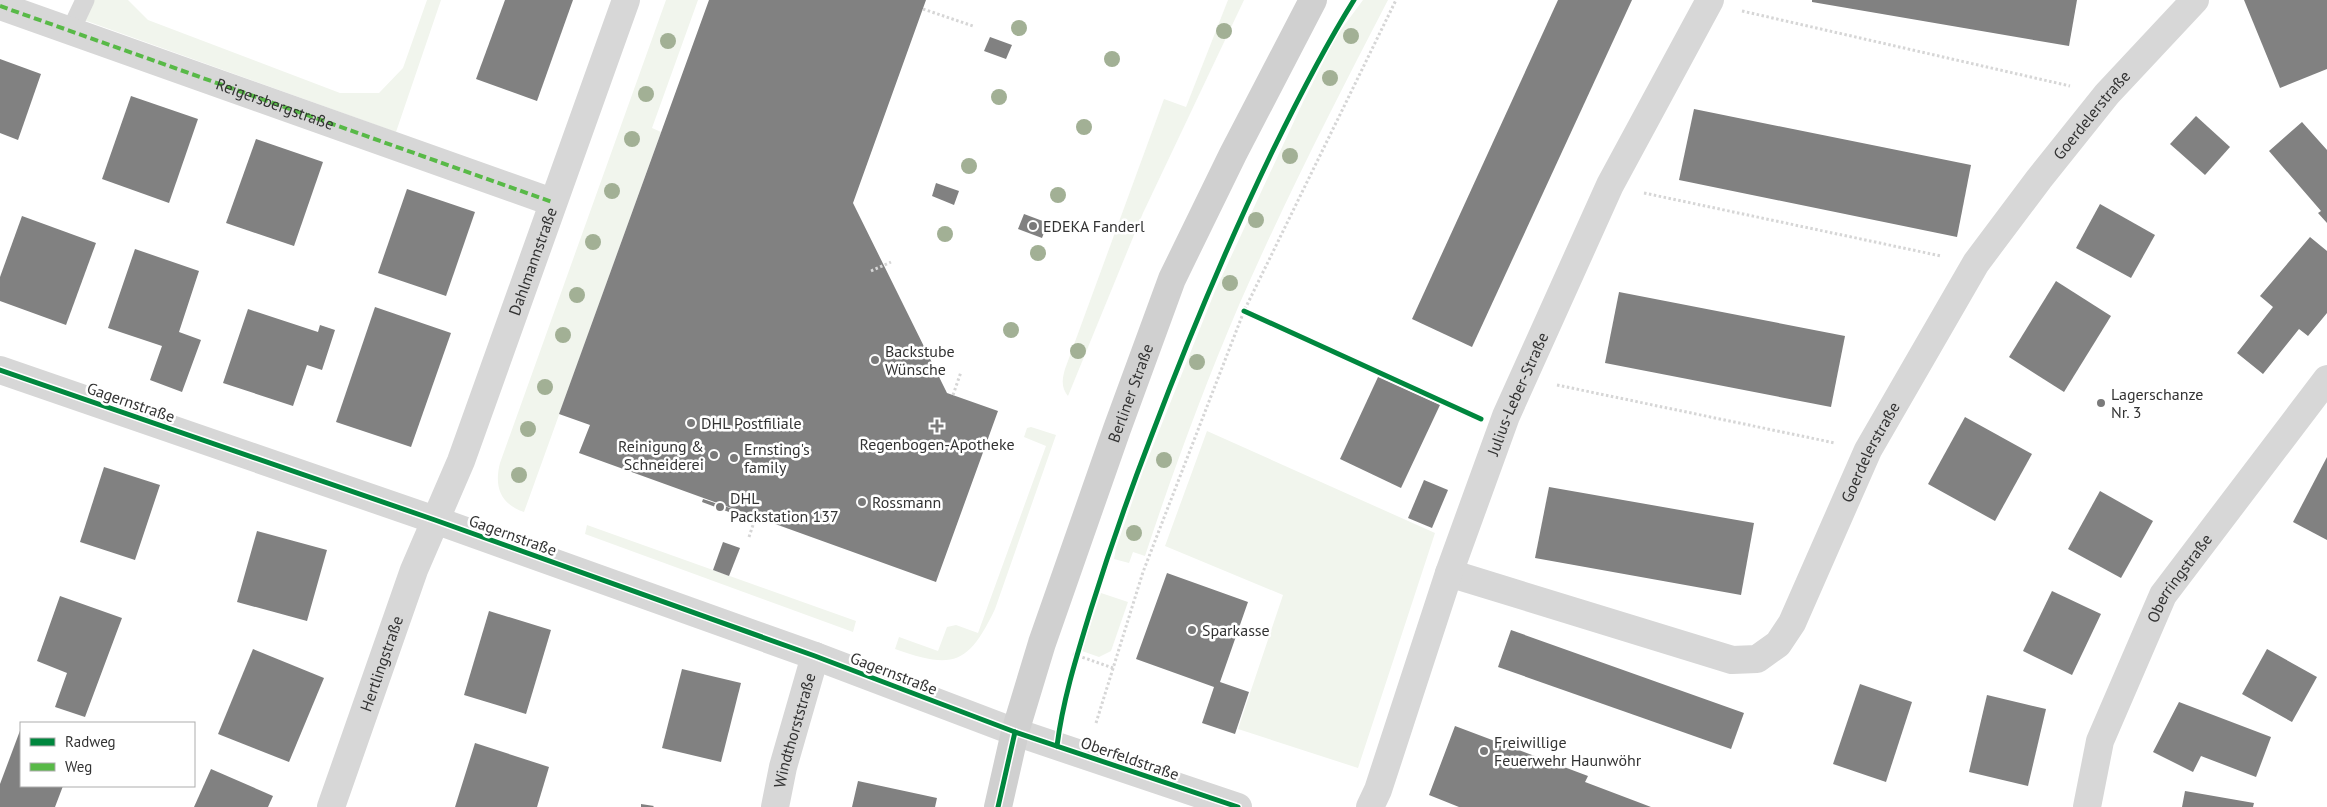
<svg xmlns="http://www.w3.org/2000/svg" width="2327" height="807" font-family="'PT Sans',sans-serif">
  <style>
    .green { fill: #f1f5ed }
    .building { fill: #818181 }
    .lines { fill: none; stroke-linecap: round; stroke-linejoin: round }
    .path { stroke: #d6d6d6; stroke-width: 3; stroke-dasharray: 2.5 2.5; stroke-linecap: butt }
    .lane { stroke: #d7d7d7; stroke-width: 19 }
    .street { stroke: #d7d7d7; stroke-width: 28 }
    .secondary { stroke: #d0d0d0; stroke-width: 28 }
    .quiet { stroke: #58b947; stroke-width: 4; stroke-dasharray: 8 4; stroke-linecap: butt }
    .cycleway-casing { stroke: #fff; stroke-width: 8 }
    .cycleway { stroke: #00873e; stroke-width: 5 }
    .tree { fill: #a2b095 }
    .poi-dot { fill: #7a7a7a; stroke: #fff; stroke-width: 2 }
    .labels { text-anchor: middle; stroke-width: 5; stroke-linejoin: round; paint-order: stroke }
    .street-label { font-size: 16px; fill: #333; stroke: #fff }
    .poi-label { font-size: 16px; fill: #333; stroke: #fff; text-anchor: start }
  </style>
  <rect width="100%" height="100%" fill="#fff"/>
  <!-- green -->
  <g class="green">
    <path d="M93,0H128L148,20L340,93H379L403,68L427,0H441L396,132L84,20Z"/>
    <path d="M666,0H698L652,128L661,132L524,512C500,504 494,486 500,463Z"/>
    <path d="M1228,0H1244L1143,213L1068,396C1061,387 1062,380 1065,369L1164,99L1186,107Z"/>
    <path d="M1363,0H1388C1336,100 1284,202 1239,305C1204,387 1173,471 1145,556L1133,552L1129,563L1114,559L1116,548L1143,471L1215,291L1303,102L1337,35Z"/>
    <path d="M1031,427L1056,435L995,609C968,666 952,669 895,649L899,637L938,651L947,627L956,625L978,633L1046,446L1024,437L1027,428Z"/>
    <path d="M1207,431L1435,533L1358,768L1238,729L1283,595L1165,546Z"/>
    <path d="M587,525L856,621L853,632L585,534Z"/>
    <path d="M1101,593L1128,602L1111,651L1099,657L1082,651Z"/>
  </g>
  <!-- building -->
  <g class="building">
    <path d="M505,0H573L537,101L476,79Z"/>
    <path d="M709,0H926L853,203L947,393L998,411L936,582L579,453L590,425L559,414Z"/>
    <path d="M1558,0H1632L1472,347L1412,319Z"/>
    <path d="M1812,0H2077L2069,46L1812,2Z"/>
    <path d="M2244,0H2327V69L2280,88Z"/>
    <path d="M990,37L1012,45L1006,59L984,51Z"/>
    <path d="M0,59L41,74L18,140L0,133Z"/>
    <path d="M131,96L198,119L169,203L102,179Z"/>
    <path d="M1694,109L1971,165L1957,237L1679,180Z"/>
    <path d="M2196,116L2230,147L2205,175L2170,144Z"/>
    <path d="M2302,122L2327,150V223L2318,213L2321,211L2269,151Z"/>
    <path d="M256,139L323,162L294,246L226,223Z"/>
    <path d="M936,183L959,191L954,205L932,196Z"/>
    <path d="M407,189L475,212L446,296L378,273Z"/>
    <path d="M2100,204L2155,235L2131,278L2076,248Z"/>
    <path d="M1024,214L1048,223L1042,238L1018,229Z"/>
    <path d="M22,216L96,243L66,325L0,301V277Z"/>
    <path d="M2310,237L2327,251V313L2308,336L2299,329L2263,374L2237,353L2273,307L2260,296Z"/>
    <path d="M135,249L199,271L179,332L201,340L182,392L150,380L162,346L108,328Z"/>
    <path d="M2056,281L2111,316L2064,392L2009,357Z"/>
    <path d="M1619,292L1845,336L1831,407L1605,363Z"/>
    <path d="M375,307L451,333L411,447L336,422Z"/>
    <path d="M248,309L318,332L320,325L335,330L322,370L307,365L293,406L223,383Z"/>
    <path d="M1378,377L1440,405L1401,488L1340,459Z"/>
    <path d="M1965,417L2032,454L1995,521L1928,484Z"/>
    <path d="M2327,457V540L2293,522Z"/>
    <path d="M104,467L160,485L135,560L80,542Z"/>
    <path d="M1424,480L1448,490L1432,528L1408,518Z"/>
    <path d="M1549,487L1754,523L1741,595L1535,558Z"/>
    <path d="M2100,491L2153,521L2121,578L2068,549Z"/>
    <path d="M703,499L739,511L737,515L702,502Z"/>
    <path d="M257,531L327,550L307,621L237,602Z"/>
    <path d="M723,542L740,548L729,576L713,570Z"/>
    <path d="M1167,573L1248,602L1220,682L1249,692L1235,734L1202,723L1214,687L1136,659Z"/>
    <path d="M2052,591L2101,614L2072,675L2023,651Z"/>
    <path d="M60,596L122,618L85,717L55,707L67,673L37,661Z"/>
    <path d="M489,611L551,630L526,714L464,695Z"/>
    <path d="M1511,630L1744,713L1731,749L1498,667Z"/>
    <path d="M253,649L324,678L289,762L218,734Z"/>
    <path d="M2267,649L2317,677L2292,722L2242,694Z"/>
    <path d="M682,669L741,683L721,762L662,748Z"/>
    <path d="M1860,684L1912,702L1886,782L1833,764Z"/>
    <path d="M1987,695L2046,709L2028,786L1969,772Z"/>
    <path d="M2179,702L2271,737L2256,777L2201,756L2193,772L2153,752Z"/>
    <path d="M1455,726L1588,776L1585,782L1651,807H1459L1429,795Z"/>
    <path d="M21,728V786H63L55,807H0V784Z"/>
    <path d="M475,743L549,767L537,807H455Z"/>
    <path d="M211,769L273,796L268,807H194Z"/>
    <path d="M858,781L937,798L935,807H852Z"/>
    <path d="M2185,791L2254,803L2253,807H2182Z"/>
    <path d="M641,804L654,806L653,807H641Z"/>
  </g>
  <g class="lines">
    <!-- path -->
    <g class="path">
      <path d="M923,9L973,26"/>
      <path d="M1742,11L2070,86"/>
      <path d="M1644,193L1941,256"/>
      <path d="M871,271L891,262"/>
      <path d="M1244,311L1472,414"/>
      <path d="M1557,385L1835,443"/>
      <path d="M953,395L961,372"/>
      <path d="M749,537L756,516"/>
      <path d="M1073,654L1113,668"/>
      <path d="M1096,723L1143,572L1244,311L1396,0"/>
    </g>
    <!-- lane -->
    <path class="lane" d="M70,32L85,0"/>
    <!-- street -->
    <g class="street">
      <path d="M0,6L552,202"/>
      <path d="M0,370L435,520L815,656L1015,732L1238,807"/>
      <path id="s1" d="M1449,573L1732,660L1757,659L1778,644L1792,623L1868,450L1976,263L2039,179L2107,94L2195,0"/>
      <path id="s2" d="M331,807L414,570L461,461L626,0"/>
      <path id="s3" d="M775,807L783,767L815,656"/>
      <path id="s4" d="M1370,807L1378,790L1449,573L1506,416L1610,185L1710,0"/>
      <path id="s5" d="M2087,807L2100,741L2163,595L2327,379"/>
    </g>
    <!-- secondary -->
    <path class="secondary" id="s6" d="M998,807L1015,732L1042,643L1117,429L1172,279L1233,154L1313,0"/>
    <!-- quiet -->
    <path class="quiet" id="s7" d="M0,6L552,202"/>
    <!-- cycleway casing -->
    <g class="cycleway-casing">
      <g id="cycleway">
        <path d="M1244,311L1481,419"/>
        <path d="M0,370L435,520L815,656L1015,732L1238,807"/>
        <path d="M1057,746C1063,699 1077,655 1091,609C1109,551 1129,494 1151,437C1188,339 1228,243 1273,150C1298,99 1324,48 1354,0"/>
        <path d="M998,807L1015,732"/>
      </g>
    </g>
    <!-- cycleway -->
    <use href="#cycleway" class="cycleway"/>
  </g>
  <!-- trees -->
  <g class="tree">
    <circle cx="1019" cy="28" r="8"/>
    <circle cx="1224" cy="31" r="8"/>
    <circle cx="1351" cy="36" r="8"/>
    <circle cx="668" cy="41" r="8"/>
    <circle cx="1112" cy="59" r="8"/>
    <circle cx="1330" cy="78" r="8"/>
    <circle cx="646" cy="94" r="8"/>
    <circle cx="999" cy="97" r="8"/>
    <circle cx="1084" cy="127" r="8"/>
    <circle cx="632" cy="139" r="8"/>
    <circle cx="1290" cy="156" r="8"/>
    <circle cx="969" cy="166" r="8"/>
    <circle cx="612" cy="191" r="8"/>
    <circle cx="1058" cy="195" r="8"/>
    <circle cx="1256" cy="220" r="8"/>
    <circle cx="945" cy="234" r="8"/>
    <circle cx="593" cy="242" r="8"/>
    <circle cx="1038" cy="253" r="8"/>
    <circle cx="1230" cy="283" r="8"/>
    <circle cx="577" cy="295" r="8"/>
    <circle cx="1011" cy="330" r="8"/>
    <circle cx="563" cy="335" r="8"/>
    <circle cx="1078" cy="351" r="8"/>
    <circle cx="1197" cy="362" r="8"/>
    <circle cx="545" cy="387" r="8"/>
    <circle cx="528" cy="429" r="8"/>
    <circle cx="1164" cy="460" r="8"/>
    <circle cx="519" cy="475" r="8"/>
    <circle cx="1134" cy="533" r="8"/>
  </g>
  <!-- markers -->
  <g class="poi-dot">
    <circle cx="1033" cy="226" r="5"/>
    <circle cx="875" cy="360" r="5"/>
    <circle cx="2101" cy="403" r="5"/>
    <circle cx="691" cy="423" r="5"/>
    <path d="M934.5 418.5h5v5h5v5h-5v5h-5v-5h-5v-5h5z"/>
    <circle cx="714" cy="455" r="5"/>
    <circle cx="734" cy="458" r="5"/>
    <circle cx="862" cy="502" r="5"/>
    <circle cx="720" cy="507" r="5"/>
    <circle cx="1192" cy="630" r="5"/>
    <circle cx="1484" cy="751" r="5"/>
  </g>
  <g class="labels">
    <!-- street labels -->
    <g class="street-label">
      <text dy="6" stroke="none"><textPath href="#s7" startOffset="292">Reigersbergstraße</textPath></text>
      <text dy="6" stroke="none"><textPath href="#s1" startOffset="965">Goerdelerstraße</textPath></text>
      <text dy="6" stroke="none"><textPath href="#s2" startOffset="582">Dahlmannstraße</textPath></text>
      <text dy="6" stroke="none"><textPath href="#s6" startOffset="435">Berliner Straße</textPath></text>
      <text dy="6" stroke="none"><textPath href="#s4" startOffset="439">Julius-Leber-Straße</textPath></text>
      <text transform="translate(131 402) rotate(19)" y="6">Gagernstraße</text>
      <text dy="6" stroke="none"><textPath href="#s1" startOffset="560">Goerdelerstraße</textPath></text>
      <text transform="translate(513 535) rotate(20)" y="6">Gagernstraße</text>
      <text dy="6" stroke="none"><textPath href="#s5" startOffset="249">Oberringstraße</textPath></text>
      <text dy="6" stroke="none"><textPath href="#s2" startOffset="152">Hertlingstraße</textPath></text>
      <text transform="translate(894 673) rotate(21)" y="6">Gagernstraße</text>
      <text dy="6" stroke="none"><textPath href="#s3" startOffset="79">Windthorststraße</textPath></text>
      <text transform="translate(1130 758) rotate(19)" y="6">Oberfeldstraße</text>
    </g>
    <!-- poi labels -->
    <g class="poi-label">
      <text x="1043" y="232">EDEKA Fanderl</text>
      <text x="885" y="357">Backstube<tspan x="885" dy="18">Wünsche</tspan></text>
      <text x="2111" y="400">Lagerschanze<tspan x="2111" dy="18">Nr. 3</tspan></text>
      <text x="701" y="429">DHL Postfiliale</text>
      <text x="937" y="450" text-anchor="middle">Regenbogen-Apotheke</text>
      <text x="704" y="452" text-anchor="end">Reinigung &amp;<tspan x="704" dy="18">Schneiderei</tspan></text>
      <text x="744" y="455">Ernsting's<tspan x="744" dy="18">family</tspan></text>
      <text x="730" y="504">DHL<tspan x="730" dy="18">Packstation 137</tspan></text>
      <text x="872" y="508">Rossmann</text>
      <text x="1202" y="636">Sparkasse</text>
      <text x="1494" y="748">Freiwillige<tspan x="1494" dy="18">Feuerwehr Haunwöhr</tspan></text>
    </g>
  </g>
  <!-- legend -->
  <rect x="20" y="722" width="175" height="65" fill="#ffffff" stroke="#adadad"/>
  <rect x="30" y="738" width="25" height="8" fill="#00873e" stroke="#adadad"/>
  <text x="65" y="747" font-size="15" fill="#333333">Radweg</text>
  <rect x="30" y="763" width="25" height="8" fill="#58b947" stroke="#adadad"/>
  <text x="65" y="772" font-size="15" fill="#333333">Weg</text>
</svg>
